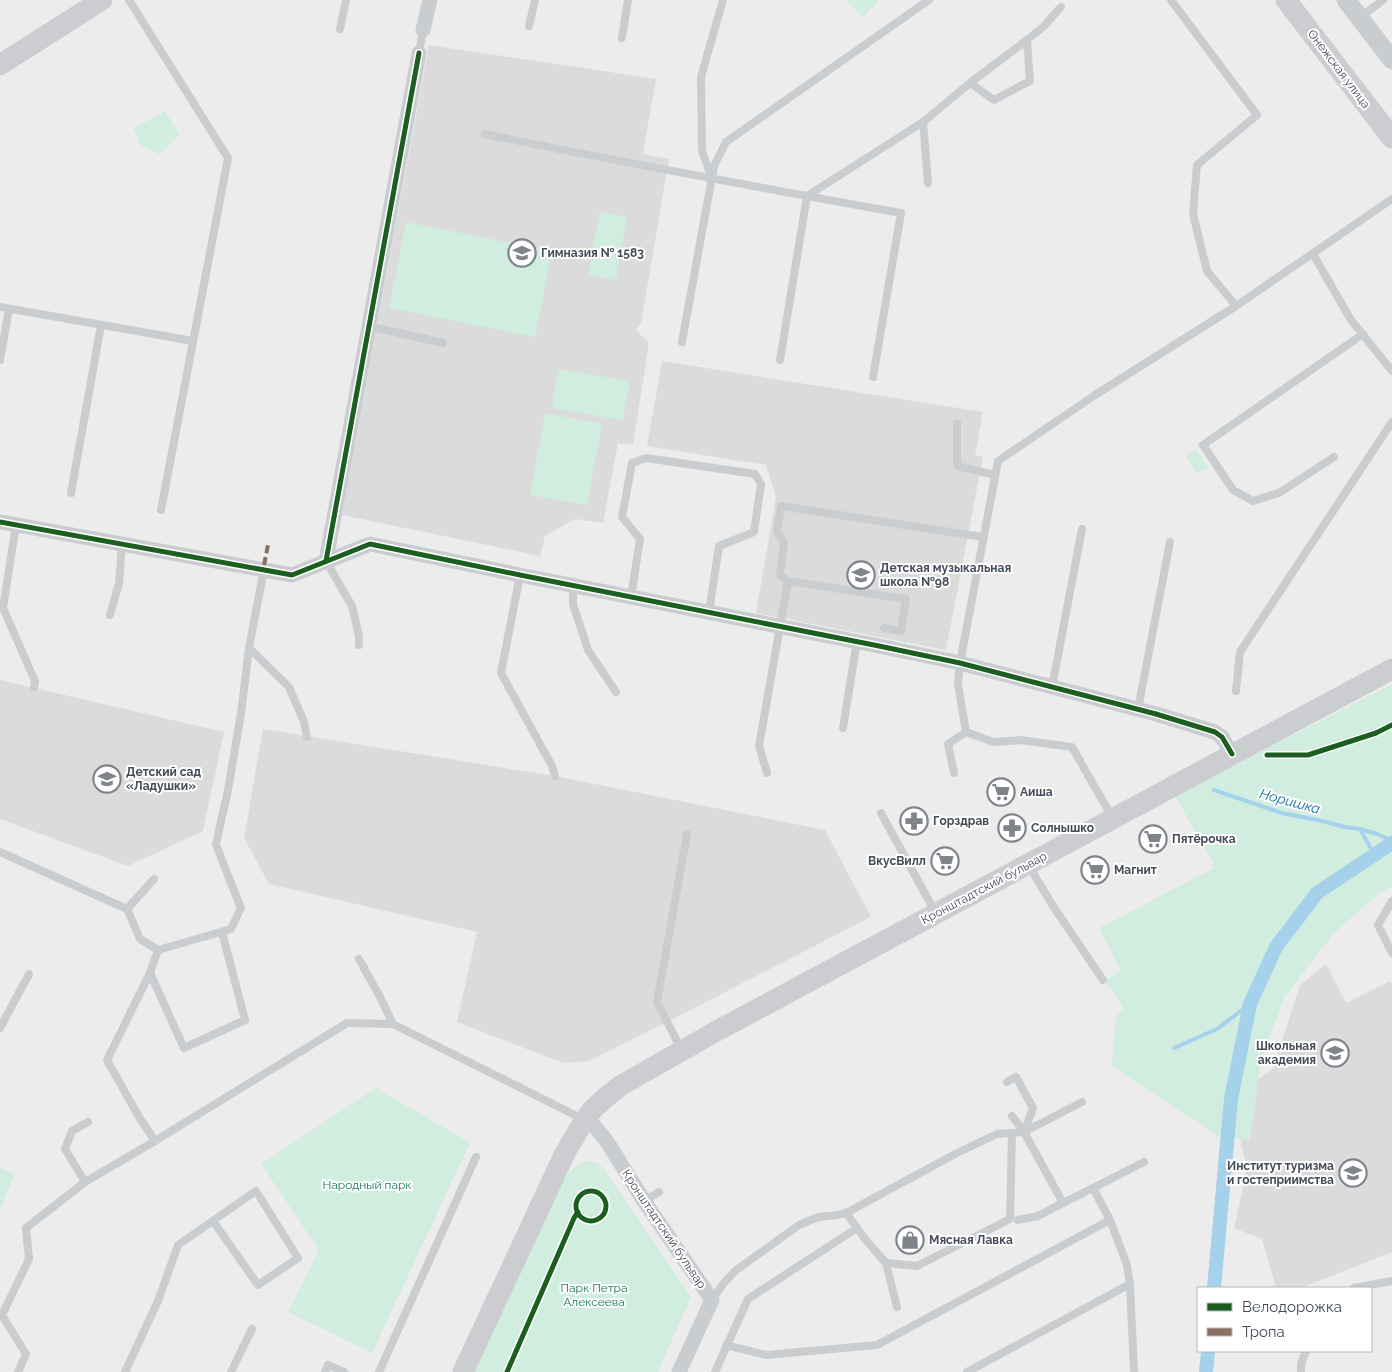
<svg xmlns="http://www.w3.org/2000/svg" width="1392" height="1372" font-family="Raleway,sans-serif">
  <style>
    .education { fill: #dbdbdc }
    .green { fill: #d0eddf }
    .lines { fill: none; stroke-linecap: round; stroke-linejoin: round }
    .stream { stroke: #a5d1ea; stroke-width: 4 }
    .canal { stroke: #a5d1ea; stroke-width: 14 }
    .service { stroke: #cacdd0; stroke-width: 8 }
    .minor { stroke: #cacdd0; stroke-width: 15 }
    .tertiary { stroke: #cacdd0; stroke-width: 19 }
    .secondary { stroke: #cbcdd1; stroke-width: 21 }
    .quiet { stroke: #8d6e63; stroke-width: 4; stroke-dasharray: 8 4; stroke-linecap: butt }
    .cycleway-casing { stroke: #fff; stroke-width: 8 }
    .cycleway { stroke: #1b5e20; stroke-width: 5 }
    .labels { text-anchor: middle; stroke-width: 4; stroke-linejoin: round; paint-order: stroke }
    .street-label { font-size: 12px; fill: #444c58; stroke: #fff }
    .poi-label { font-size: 12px; font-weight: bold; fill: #444c58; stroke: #fff; text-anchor: start }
    .park-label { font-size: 12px; fill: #187756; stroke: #fff }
    .water-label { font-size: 14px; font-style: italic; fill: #0f6ba1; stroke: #fff }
  </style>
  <rect width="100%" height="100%" fill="#edecec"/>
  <!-- education -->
  <g class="education">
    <path d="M429,45L656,79L643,154L669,159L641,323L636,330L649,343L633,445L618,443L603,523L575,519L545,536L540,556L342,515Z"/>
    <path d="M662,361L983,412L975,455L983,457L946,650L756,613L776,497L766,465L647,446Z"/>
    <path d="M0,680L224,732L203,831L128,866L0,819Z"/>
    <path d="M263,729L555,776L825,830L871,917L667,1022L589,1061L563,1063L457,1022L477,932L269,884L244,838Z"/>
    <path d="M1326,964L1346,1003L1390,981L1392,984V1252L1301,1288H1276L1262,1239L1234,1228L1247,1168L1231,1099L1273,1069L1300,985Z"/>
  </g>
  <!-- green -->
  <g class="green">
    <path d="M846,0H879L863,17Z"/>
    <path d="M165,111L180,135L159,154L140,145L134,128Z"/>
    <path d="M600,211L627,217L616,280L588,275Z"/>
    <path d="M406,222L552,251L535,337L389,308Z"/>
    <path d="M558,369L630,381L623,420L552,408Z"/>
    <path d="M545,413L602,424L587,505L530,495Z"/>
    <path d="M1196,449L1208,467L1197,474L1186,455Z"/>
    <path d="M1392,684V886L1377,895L1334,933L1284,998L1261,1061L1250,1140L1218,1136L1112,1066L1116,1015L1124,1009L1105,981L1121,970L1099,928L1214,868L1212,860L1175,796Z"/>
    <path d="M376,1088L470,1143L372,1353L288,1312L319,1250L261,1164Z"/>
    <path d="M585,1161C594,1161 598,1162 604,1169L691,1297L658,1372H473L562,1182C569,1173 574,1165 585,1161Z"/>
    <path d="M0,1168L15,1174L0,1209Z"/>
  </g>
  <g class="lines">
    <!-- stream -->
    <g class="stream">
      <path d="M1214,790L1282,813L1318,820L1345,827L1360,829L1377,834L1392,841"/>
      <path d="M1360,829L1374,854"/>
      <path d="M1174,1048L1217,1029L1250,1004"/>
    </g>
    <!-- canal -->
    <g class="canal">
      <path d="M1214,1288L1231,1099L1250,1004L1276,947L1317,893L1392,843"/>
      <path d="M1206,1372L1208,1351"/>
    </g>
    <!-- service -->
    <g class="service">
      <path d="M129,0L228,158L161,510"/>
      <path d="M1171,0L1257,115L1197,165L1193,214L1207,271L1236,306"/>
      <path d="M1359,18L1383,0"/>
      <path d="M529,26L535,0"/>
      <path d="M340,29L346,0"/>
      <path d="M622,38L628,0"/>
      <path d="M419,53L423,30"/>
      <path d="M970,83L994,100L1030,81L1027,40"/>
      <path d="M923,122L928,183"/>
      <path d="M485,134C623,163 762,188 901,213L873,377"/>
      <path d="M711,176L702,151L701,77L723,0"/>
      <path d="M1313,254L1351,320L1392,371"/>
      <path d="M0,307L193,341"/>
      <path d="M368,326L443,343"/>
      <path d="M682,342L714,166L726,142L929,0"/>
      <path d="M0,360L9,309"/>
      <path d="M780,360L807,196L923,122L970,83L1027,40L1043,27L1061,7"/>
      <path d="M957,423V466L995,475"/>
      <path d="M1334,457L1279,493L1253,501L1233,490L1203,445L1363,334"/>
      <path d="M71,493L101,325"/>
      <path d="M16,525L3,608L35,681L34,687"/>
      <path d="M326,561L352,606L359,636V645"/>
      <path d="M520,575L501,673L552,766L555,776"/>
      <path d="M788,581L780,575L784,542L777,532L781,506L983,537"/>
      <path d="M573,586V604L588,650L616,692"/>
      <path d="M631,597L640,539L622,517L632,463L646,458L755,474L761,484L754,532L719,546L709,612"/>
      <path d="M110,615L119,583L122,544"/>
      <path d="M249,648L289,687L304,722L307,737"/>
      <path d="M1052,687L1082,529"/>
      <path d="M1236,691L1240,652L1392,422"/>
      <path d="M1138,709L1170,542"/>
      <path d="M843,728L857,641"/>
      <path d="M966,732L958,684L960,663L998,461L1095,395L1236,306L1392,199"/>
      <path d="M966,732L993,742L1020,740L1072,747L1112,817"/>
      <path d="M767,773L759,746L788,581L906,599L901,631L884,628"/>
      <path d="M954,773L948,744L966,732"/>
      <path d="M881,813L935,912"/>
      <path d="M0,852L127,909L140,939L158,950L231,929L241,908L225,868L216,844L228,790L241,713L249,648L264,569"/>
      <path d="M1029,866L1053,906L1103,980"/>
      <path d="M1392,901L1378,925L1392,953"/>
      <path d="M127,909L154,879"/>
      <path d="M158,950L150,973L184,1048L245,1020L222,932"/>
      <path d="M359,959L380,997L393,1024L583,1119"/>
      <path d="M150,973L107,1060L139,1117L155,1141"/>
      <path d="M0,1028L29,974"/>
      <path d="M681,1049L657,1002L687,834"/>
      <path d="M1007,1082L1016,1077L1033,1108L1024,1132L1012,1116"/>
      <path d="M1024,1132L1082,1102"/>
      <path d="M85,1182L65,1149L72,1131L88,1122"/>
      <path d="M1093,1188L1144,1162"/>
      <path d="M644,1201L659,1192"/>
      <path d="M846,1213L865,1239L886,1263L917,1266L1010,1219L1012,1133"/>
      <path d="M1018,1220L1038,1216L1063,1203"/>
      <path d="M886,1263L897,1307"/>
      <path d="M1354,1288L1392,1281"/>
      <path d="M712,1300L723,1284L735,1271L799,1225C806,1222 812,1219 820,1217C828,1216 837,1216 846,1213L957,1153L997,1134L1024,1132L1063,1203L1093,1188L1110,1220L1127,1265L1130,1284L1134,1372"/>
      <path d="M726,1345L766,1355L877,1345L1110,1220"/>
      <path d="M18,1372L26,1354L2,1315L29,1259L26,1228L85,1182L155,1141L347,1023L393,1024"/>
      <path d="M125,1372L158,1301L178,1245L256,1191L298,1258L258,1285L213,1221"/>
      <path d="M231,1372L252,1329"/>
      <path d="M325,1372L328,1365L344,1372"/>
      <path d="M379,1372L476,1157"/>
      <path d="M715,1372L748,1299L857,1228"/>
      <path d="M967,1372L1130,1284"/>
      <path d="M1301,1372V1364L1306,1351"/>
    </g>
    <!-- minor -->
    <g class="minor">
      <path d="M423,30L430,0"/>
      <path d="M0,522L292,575L370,544L520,575L879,646L960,663L1156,714L1215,732L1222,737L1232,754"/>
      <path d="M326,561L419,53"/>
      <path d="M585,1120L595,1127L606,1140L644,1201L712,1300L679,1372"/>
    </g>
    <!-- tertiary -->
    <path class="tertiary" d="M1346,0L1392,60"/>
    <!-- secondary -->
    <g class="secondary">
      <path d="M1286,0L1392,138"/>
      <path d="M0,65L102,0"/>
      <path d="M463,1372L565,1153L579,1129L592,1110L605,1098L620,1086L713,1033L1392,669"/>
    </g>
    <!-- quiet -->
    <path class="quiet" d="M264,565L268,545"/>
    <!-- cycleway casing -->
    <g class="cycleway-casing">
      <g id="cycleway">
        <path d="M0,522L292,575L370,544L520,575L879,646L960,663L1156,714L1215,732L1222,737L1232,754"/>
        <path d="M326,561L419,53"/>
        <path d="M1267,755H1308L1376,733L1392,725"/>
        <circle cx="591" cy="1206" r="15"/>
        <path d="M507,1372L574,1218L578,1212"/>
      </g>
    </g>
    <!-- cycleway -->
    <use href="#cycleway" class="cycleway"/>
  </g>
  <!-- icons -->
  <defs>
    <g id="school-ring" transform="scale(1.4375)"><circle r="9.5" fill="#fff" stroke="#7f848c" stroke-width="1.5"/><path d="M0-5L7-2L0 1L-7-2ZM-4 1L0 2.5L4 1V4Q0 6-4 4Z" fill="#7f848c"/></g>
    <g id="supermarket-ring" transform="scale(1.4375)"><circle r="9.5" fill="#fff" stroke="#7f848c" stroke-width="1.5"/><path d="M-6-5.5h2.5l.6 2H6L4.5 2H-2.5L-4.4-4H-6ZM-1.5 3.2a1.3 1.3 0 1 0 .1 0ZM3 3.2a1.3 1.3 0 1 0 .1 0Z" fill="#7f848c"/></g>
    <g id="pharmacy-ring" transform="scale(1.4375)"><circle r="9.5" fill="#fff" stroke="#7f848c" stroke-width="1.5"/><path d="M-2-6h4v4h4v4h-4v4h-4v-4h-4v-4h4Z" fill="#7f848c"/></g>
    <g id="university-ring" transform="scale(1.4375)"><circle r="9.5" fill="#fff" stroke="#7f848c" stroke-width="1.5"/><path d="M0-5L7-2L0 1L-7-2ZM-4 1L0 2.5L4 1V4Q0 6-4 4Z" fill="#7f848c"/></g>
    <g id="shop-ring" transform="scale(1.4375)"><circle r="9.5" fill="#fff" stroke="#7f848c" stroke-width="1.5"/><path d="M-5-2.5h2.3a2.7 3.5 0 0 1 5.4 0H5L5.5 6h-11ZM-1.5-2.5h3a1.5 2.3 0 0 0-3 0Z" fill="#7f848c"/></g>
  </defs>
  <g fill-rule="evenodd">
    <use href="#school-ring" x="522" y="253"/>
    <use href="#school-ring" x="861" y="575"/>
    <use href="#school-ring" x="107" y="779"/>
    <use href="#supermarket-ring" x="1001" y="792"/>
    <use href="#pharmacy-ring" x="914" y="821"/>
    <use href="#pharmacy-ring" x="1012" y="828"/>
    <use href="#supermarket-ring" x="1153" y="839"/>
    <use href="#supermarket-ring" x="945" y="861"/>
    <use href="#supermarket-ring" x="1095" y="870"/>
    <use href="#school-ring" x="1335" y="1053"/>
    <use href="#university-ring" x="1353" y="1173"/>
    <use href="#shop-ring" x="910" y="1240"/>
  </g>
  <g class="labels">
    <!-- street labels -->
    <g class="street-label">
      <text transform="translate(1339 69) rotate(53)" y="4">Онежская улица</text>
      <text transform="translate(984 888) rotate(-28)" y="4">Кронштадтский бульвар</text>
      <text transform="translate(664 1229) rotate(56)" y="4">Кронштадтский бульвар</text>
    </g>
    <!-- poi labels -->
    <g class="poi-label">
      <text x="541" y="257">Гимназия № 1583</text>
      <text x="880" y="572">Детская музыкальная<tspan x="880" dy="14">школа №98</tspan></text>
      <text x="126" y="776">Детский сад<tspan x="126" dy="14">«Ладушки»</tspan></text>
      <text x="1020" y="796">Аиша</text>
      <text x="933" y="825">Горздрав</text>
      <text x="1031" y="832">Солнышко</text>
      <text x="1172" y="843">Пятёрочка</text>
      <text x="926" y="865" text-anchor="end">ВкусВилл</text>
      <text x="1114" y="874">Магнит</text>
      <text x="1316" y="1050" text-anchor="end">Школьная<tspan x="1316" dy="14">академия</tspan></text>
      <text x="1334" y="1170" text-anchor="end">Институт туризма<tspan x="1334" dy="14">и гостеприимства</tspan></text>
      <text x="929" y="1244">Мясная Лавка</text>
    </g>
    <!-- park labels -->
    <g class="park-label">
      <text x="367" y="1189">Народный парк</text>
      <text x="594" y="1292">Парк Петра<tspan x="594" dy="14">Алексеева</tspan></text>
    </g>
    <!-- water labels -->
    <g class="water-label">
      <text transform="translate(1290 801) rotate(15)" y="5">Норишка</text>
    </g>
  </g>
  <!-- legend -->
  <rect x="1197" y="1287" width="175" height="65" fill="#ffffff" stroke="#b4b7bc"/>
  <rect x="1207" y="1303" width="25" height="8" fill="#1b5e20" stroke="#b4b7bc"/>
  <text x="1242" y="1312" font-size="15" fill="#444c58">Велодорожка</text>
  <rect x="1207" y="1328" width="25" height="8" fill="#8d6e63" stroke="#b4b7bc"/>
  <text x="1242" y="1337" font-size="15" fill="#444c58">Тропа</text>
</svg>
